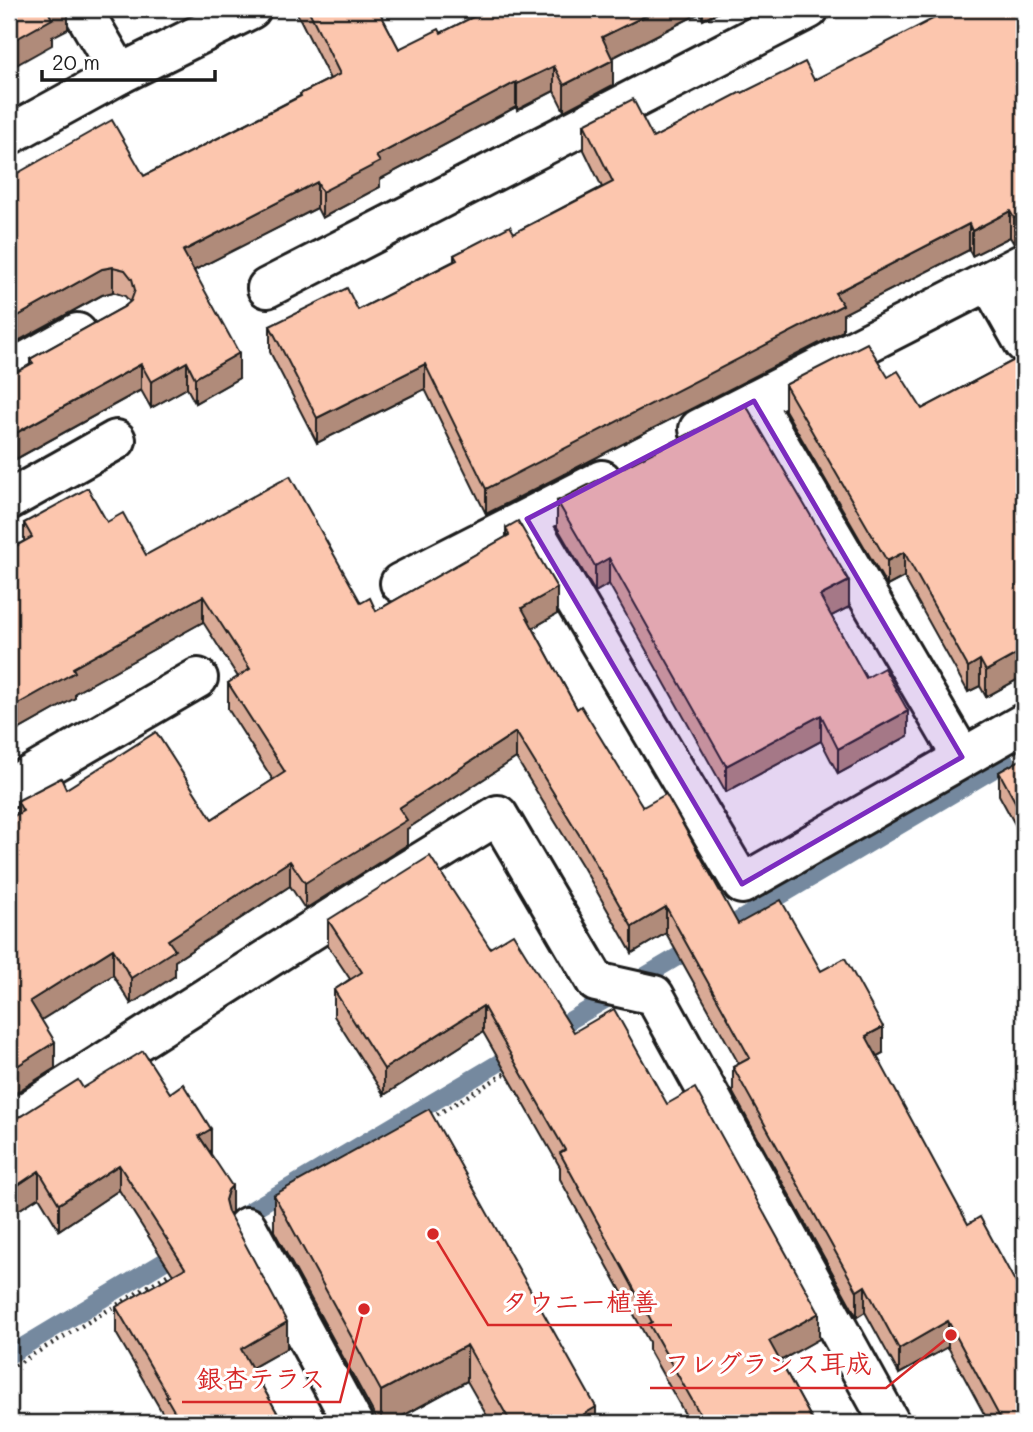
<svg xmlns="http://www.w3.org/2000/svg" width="1033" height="1432" font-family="Mali,'Klee One',sans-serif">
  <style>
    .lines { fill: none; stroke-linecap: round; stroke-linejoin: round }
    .stream { stroke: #74899f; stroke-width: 18 }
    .street-casing { stroke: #1c1c1c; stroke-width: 44 }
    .path { stroke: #1c1c1c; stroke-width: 4.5; stroke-dasharray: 2 5; stroke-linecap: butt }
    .street { stroke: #fff; stroke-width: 38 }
    .wall { fill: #d9aa96; stroke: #1c1c1c; stroke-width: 2 }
    .shaded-wall { fill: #b08b7a; stroke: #1c1c1c; stroke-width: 2 }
    .building { fill: #fcc6ae; stroke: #1c1c1c; stroke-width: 2 }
    .marked { fill: #7b2cbf; fill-opacity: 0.2; stroke: #7b2cbf; stroke-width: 5; stroke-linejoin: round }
    .leader { fill: none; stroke: #d62828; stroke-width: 2.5 }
    .callout-dot { fill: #d62828; stroke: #fff; stroke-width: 2.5 }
    .callout-label { font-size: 26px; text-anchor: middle; font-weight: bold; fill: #d62828; stroke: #fff; stroke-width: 6; stroke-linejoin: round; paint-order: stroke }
  </style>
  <rect width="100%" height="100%" fill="#fff"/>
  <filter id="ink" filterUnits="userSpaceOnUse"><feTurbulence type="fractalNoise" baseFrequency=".0143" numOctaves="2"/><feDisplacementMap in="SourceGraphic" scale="14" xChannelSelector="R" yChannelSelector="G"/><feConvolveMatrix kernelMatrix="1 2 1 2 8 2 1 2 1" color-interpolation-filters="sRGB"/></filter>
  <g filter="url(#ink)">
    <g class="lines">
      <!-- stream -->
      <g class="stream">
        <path d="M549,1033L1006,762"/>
        <path d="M233,1221L519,1051"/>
        <path d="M9,1355L185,1249"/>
      </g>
      <!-- street casing -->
      <g class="street-casing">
        <g id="street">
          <path d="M82,9L120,74"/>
          <path d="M9,135L120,74L251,9"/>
          <path d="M989,281L1024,343"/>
          <path d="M267,288L809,9"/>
          <path d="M9,371L77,333"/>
          <path d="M754,401L962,757"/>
          <path d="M699,429L1024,263"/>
          <path d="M9,500L116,440"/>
          <path d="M527,519L742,884L1024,723"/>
          <path d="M400,583L602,480"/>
          <path d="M9,788L198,678"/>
          <path d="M9,1123L366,896L498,815L596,982L654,995L890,1423"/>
          <path d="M247,1227L353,1423"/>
        </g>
      </g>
      <!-- path -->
      <g class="path">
        <path d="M431,1118L511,1070"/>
        <path d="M9,1369L174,1271"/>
      </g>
      <!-- street -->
      <use href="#street" class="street"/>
    </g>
    <!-- wall -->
    <g class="wall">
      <path d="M295,9H378L399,49L441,33L489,9H725L703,20L700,13L612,58L613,85L564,111L554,91L517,110L516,107L380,179V187L322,218L317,208L194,270L239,378L195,403L187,388L151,408L141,390L16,459L14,455L9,376L30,365V359L124,307L130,302L125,296L113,292L102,295L9,346V178L144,176L300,96V94L330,79Z"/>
      <path d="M1024,9V241L1014,244L1010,237L972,256L969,250L843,314V331L486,514L425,389L317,443L270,352V326L358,310L454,261V255L514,233L602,187L584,150V124L653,138L742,93L814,80Z"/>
      <path d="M1024,355V676L986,697L980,686L968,692L904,577L887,586L785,410V385L888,377L922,409Z"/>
      <path d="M557,501L849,607L831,616L866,678L908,736L838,774L821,741L726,792L609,584L595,592L557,527Z"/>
      <path d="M107,522L146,555L361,603L376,611L506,537V528L557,614L533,628L577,709L643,807L738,924L821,971L883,1053L877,1056L1024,1423H989L948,1347L899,1374L865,1312L857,1317L733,1093V1067L739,1064L666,933L632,953L583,867L516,758L407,829V845L305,909L290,886L175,961V976L131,1004L113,975L41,1020L55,1068L9,1097V819L17,814V801L66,789L212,819L273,780L228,709V683L238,677L203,622L75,693V698L9,735V550L24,541V523Z"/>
      <path d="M1024,758V841L999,795V772Z"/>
      <path d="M328,920L490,948L574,1032L667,1104L819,1339L780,1361L814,1423H690L649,1350V1342L560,1179V1167L483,1032L384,1095L334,1016V990L350,979L328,946Z"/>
      <path d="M83,1088L170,1093L211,1155L232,1212L229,1215L287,1348L252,1368L283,1423H167L166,1419L116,1333V1307L173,1275L119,1190L59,1230L39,1197L9,1216V1119L21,1116Z"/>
      <path d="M274,1195L596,1423H491L467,1381L390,1423H379L274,1231Z"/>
    </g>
    <!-- shaded-wall -->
    <g class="shaded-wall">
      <path d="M58,9H68V29L52,37V45L9,69V43L49,13Z"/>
      <path d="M659,9H700V13L602,63V37Z"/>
      <path d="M703,9H725L703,20Z"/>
      <path d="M613,60V85L564,111V85Z"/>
      <path d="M554,66V91L517,110V84Z"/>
      <path d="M516,82V107L380,179V187L322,218V192L376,156Z"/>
      <path d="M317,182V208L183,276V251Z"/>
      <path d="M1010,211V237L972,256V231Z"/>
      <path d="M1024,216V241L1014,244V218Z"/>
      <path d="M969,224V250L843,314V331L486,514V489L835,293Z"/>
      <path d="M113,267V292L102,295L9,346V321L102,269Z"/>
      <path d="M239,353V378L195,403V378Z"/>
      <path d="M187,362V388L151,408V382Z"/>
      <path d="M141,364V390L16,459V433Z"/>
      <path d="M425,364V389L317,443V418Z"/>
      <path d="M14,429V455L9,457V432Z"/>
      <path d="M904,552V577L887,586V561Z"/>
      <path d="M609,558V584L595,592V566Z"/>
      <path d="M849,581V607L820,622V596Z"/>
      <path d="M557,588V614L522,634V608Z"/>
      <path d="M203,596V622L75,693V698L9,735V709L73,668Z"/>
      <path d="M1024,650V676L986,697V671Z"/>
      <path d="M980,660V686L968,692V667Z"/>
      <path d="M908,711V736L838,774V749Z"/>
      <path d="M821,715V741L726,792V766Z"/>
      <path d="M516,732V758L407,829V845L305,909V883L399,808Z"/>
      <path d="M290,861V886L175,961V976L131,1004V978L168,940Z"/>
      <path d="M666,907V933L632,953V927Z"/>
      <path d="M113,949V975L30,1027V1001Z"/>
      <path d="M483,1006V1032L384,1095V1069Z"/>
      <path d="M883,1027V1053L866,1062V1036Z"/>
      <path d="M55,1042V1068L9,1097V1071Z"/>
      <path d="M211,1129V1154L199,1136Z"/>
      <path d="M119,1165V1190L59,1230V1204Z"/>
      <path d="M39,1171V1197L9,1216V1191Z"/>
      <path d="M232,1186V1212L228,1216L225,1200L228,1190Z"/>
      <path d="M865,1286V1312L857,1317V1291Z"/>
      <path d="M819,1313V1339L769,1367V1341Z"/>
      <path d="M948,1321V1347L899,1374V1349Z"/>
      <path d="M287,1322V1348L241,1374V1349Z"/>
      <path d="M467,1345V1381L390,1423H381V1391Z"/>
      <path d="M596,1407V1423H584V1414Z"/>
    </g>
    <!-- building -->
    <g class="building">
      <path d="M9,9H58L49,13L52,19L9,43Z"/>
      <path d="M308,9H378L399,49L439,29L441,33L489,9H659L602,37L613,60L564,85L554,66L517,84L516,82L376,156L380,162L322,192L317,182L183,251L239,353L195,378L187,362L151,382L141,364L16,433L14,429L9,432V376L33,363L30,359L124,307L131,301L135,290L132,279L125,270L113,267L102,269L9,321V178L112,120L144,176L301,96L300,94L340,74Z"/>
      <path d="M952,9H1024V216L1014,218L1010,211L972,231L969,224L835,293L843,305L486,489L425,364L317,418L270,326L347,288L358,310L457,260L454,255L510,226L514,233L613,182L584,124L633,99L653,138L741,92L742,93L805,62L814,80Z"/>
      <path d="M867,343L888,377L898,371L922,409L1024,355V650L986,671L980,660L968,667L904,552L887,561L785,385Z"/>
      <path d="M746,405L849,581L820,596L866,678L884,668L908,711L838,749L821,715L726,766L609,558L595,566L557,501Z"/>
      <path d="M290,476L361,603L370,598L376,611L509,535L506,528L518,521L557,588L522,608L577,709L581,706L643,807L666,794L738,924L781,900L821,971L845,958L883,1027L866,1036L968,1224L980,1217L1024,1298V1423H1003L948,1321L899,1349L865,1286L857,1291L733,1067L750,1058L666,907L632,927L583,841L516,732L399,808L407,820L305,883L290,861L168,940L175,950L131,978L113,949L30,1001L55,1042L9,1071V941L17,936L9,921V819L23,811L17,801L61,778L66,789L156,732L212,819L285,772L228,683L250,669L203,596L73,668L75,672L9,709V550L32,537L24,523L88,488L107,522L123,513L146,555Z"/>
      <path d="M1024,758V818L999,772Z"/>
      <path d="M430,856L490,948L513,934L574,1032L614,1009L667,1104L695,1088L819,1313L769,1341L814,1423H705L649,1324L652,1322L560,1153L565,1150L483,1006L384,1069L334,990L362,972L328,920Z"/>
      <path d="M143,1051L170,1093L183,1084L211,1129L199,1136L232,1186L228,1190L225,1200L228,1212L287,1322L241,1349L283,1423H181L166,1397L168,1396L116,1307L185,1268L119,1165L59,1204L39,1171L9,1191V1119L21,1116L78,1080L83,1088Z"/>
      <path d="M429,1109L596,1407L584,1414L589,1423H511L467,1345L381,1391L274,1195Z"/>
    </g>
  </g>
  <!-- marked area -->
  <path class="marked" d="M754,401L962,757L742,884L527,519Z"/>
  <!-- callouts -->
  <path class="leader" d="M433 1234L488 1325H672M951 1335L886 1388H650M364 1309L340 1402H182"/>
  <g class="callout-dot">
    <circle cx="433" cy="1234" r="7"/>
    <circle cx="951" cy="1335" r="7"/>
    <circle cx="364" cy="1309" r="7"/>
  </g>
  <g class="callout-label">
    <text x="580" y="1311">タウニー植善</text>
    <text x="768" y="1373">フレグランス耳成</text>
    <text x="261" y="1388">銀杏テラス</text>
  </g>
  <!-- margin -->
  <rect width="1033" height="1432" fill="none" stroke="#fff" stroke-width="35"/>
  <rect x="18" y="18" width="998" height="1397" fill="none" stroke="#1c1c1c" stroke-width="2.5" filter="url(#ink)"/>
  <!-- scale -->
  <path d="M42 70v10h173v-10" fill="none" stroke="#1c1c1c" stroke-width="3.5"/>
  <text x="52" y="70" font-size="21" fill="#1c1c1c" stroke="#ffffff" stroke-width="5" paint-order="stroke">20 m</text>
</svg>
